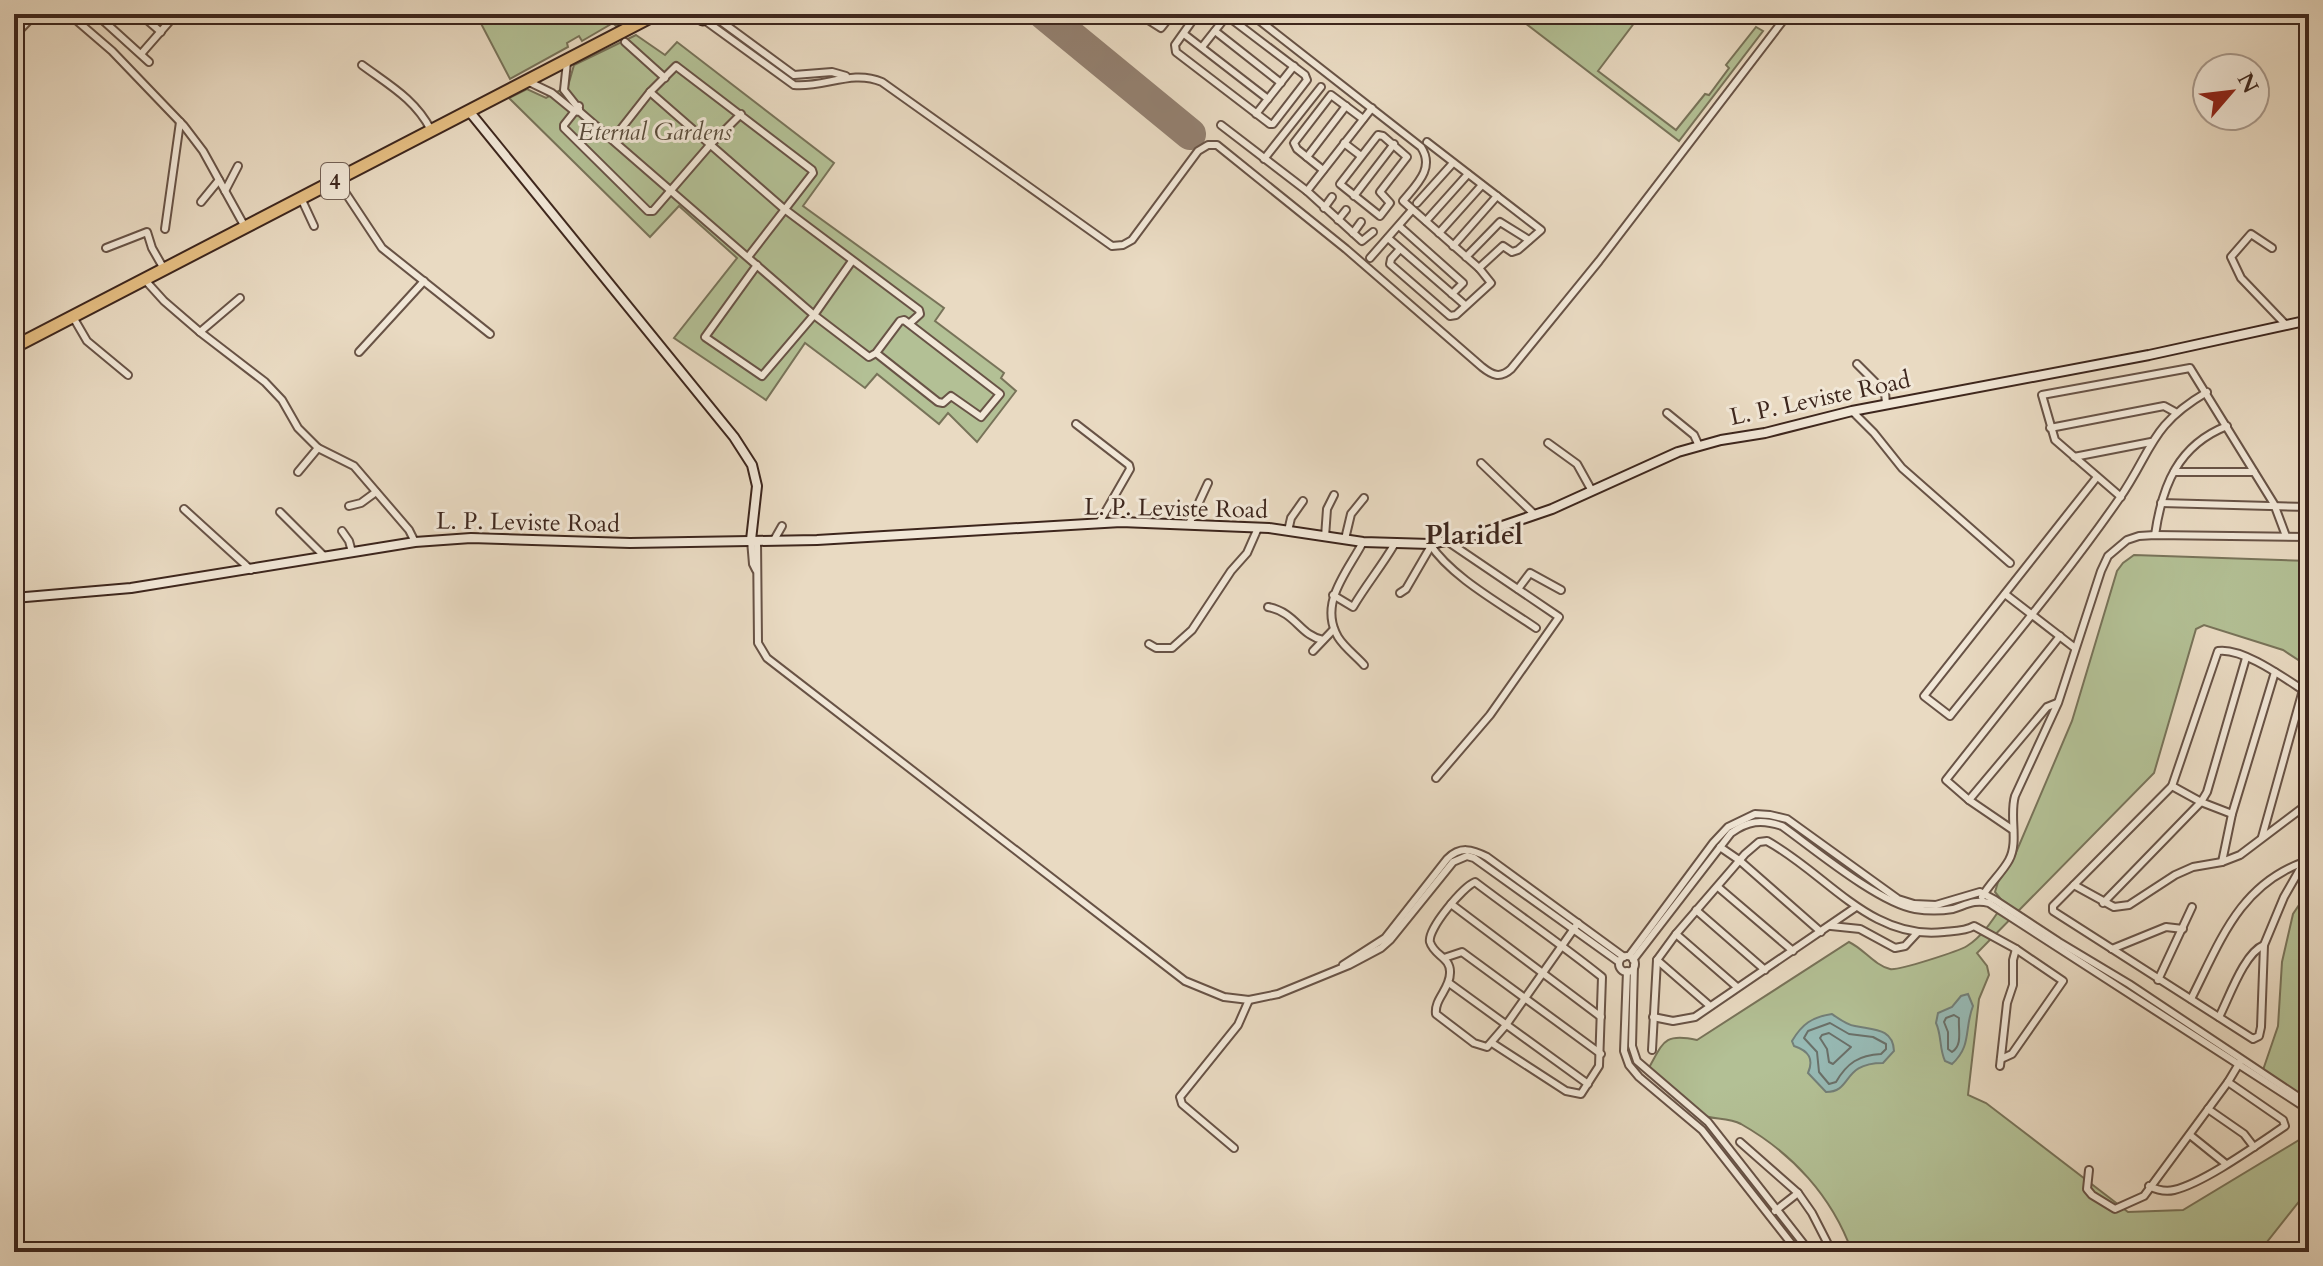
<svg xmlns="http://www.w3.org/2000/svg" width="2323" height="1266" font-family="Cardo,serif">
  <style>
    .green { fill: #b3c095; stroke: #787359; stroke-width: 2 }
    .water { fill: #97bab5; stroke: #737f78; stroke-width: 2 }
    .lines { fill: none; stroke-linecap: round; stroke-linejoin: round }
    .shore { stroke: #6a7069; stroke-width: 2 }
    .runway { stroke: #938070; stroke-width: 32 }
    .street-casing { stroke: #685346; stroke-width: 10 }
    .secondary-casing { stroke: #3d261d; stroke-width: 12 }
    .highway-casing { stroke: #3d261d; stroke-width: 15 }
    .street { stroke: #f1e7d7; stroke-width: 6 }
    .secondary { stroke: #f1e7d7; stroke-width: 8 }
    .highway { stroke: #e4bd81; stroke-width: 11 }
    .labels { text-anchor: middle; stroke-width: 6; stroke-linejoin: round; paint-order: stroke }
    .shield { fill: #f1e7d7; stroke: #736055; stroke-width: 2 }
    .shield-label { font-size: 22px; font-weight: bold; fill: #3d261d }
    .park-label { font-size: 24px; font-style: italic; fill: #5a4c3b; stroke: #f1e7d7 }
    .street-label { font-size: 24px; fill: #3d261d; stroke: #f1e7d7 }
    .quarter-label { font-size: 28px; font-weight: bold; fill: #3d261d; stroke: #f1e7d7 }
  </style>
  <rect width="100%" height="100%" fill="#e9dac2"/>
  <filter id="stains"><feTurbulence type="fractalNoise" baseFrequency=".0025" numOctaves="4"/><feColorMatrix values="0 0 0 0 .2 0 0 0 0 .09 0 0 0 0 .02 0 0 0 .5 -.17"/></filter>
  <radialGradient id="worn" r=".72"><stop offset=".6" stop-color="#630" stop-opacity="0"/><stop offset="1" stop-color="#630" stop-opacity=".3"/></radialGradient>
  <!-- green -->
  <g class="green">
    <path d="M476,14H637L616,26L613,23L582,41L579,36L567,43L568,47L510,79Z"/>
    <path d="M1527,14H1641L1598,71L1676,130L1705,94L1709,95L1729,68L1726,65L1756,27L1763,31L1679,141L1521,20Z"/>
    <path d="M636,35L665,55L677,42L834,163L803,206L944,308L935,321L1004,373L1001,378L1016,391L977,442L948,413L939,424L877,374L865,388L805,343L766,400L674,338L737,258L679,206L650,237L509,98L527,89L546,98L568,86L574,65Z"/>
    <path d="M2134,555L2309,561V667L2283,650L2204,625L2196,629L2154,773L1977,953L1987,966L1989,975L1979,999L1968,1095L1986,1103L2128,1212L2183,1210L2309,1134V1189L2259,1252H1852C1832,1196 1792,1153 1741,1124C1728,1117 1710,1120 1699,1114C1681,1103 1664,1085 1647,1071C1663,1044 1662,1032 1697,1040L1849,942C1864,949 1874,965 1890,969C1898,971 1959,951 1967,946C1983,936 1994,918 2004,903L1995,892L1998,882L2012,862L2072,721L2117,571L2123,563Z"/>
    <path d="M2309,890V1100L2263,1070L2278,1026L2282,962L2293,914Z"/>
  </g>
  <!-- water -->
  <g class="water">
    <path d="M1968,994L1973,1006C1964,1029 1972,1046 1952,1064L1945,1061C1939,1048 1942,1036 1936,1023L1938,1013L1952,1007L1961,996Z"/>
    <path d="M1832,1014C1839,1019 1847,1025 1855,1026C1873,1030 1893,1028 1894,1051L1883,1063C1841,1063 1853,1092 1826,1092L1808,1073C1814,1059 1809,1051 1794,1046L1792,1041C1802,1024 1812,1017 1832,1014Z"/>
  </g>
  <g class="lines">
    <!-- shore -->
    <g class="shore">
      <path d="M1954,1015L1959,1018C1958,1030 1963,1045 1952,1052L1948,1049V1032L1944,1022L1946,1018Z"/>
      <path d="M1830,1023L1849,1034L1873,1037L1886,1044V1049L1881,1054C1859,1055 1847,1063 1836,1082L1829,1084L1819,1072L1817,1052L1804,1038L1808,1031Z"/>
      <path d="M1829,1033L1851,1047L1833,1064L1829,1062L1827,1049L1820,1038L1822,1035Z"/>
    </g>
    <!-- runway -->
    <path class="runway" d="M1044,14L1190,134"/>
    <!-- street casing -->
    <g class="street-casing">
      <g id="street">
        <path d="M69,14L112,51L184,126L203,151L245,227"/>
        <path d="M96,14L149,62"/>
        <path d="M140,14L161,32"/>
        <path d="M711,14L794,75L832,72L846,76"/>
        <path d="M1139,14L1161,28L1172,14"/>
        <path d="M1197,14L1175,45L1176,52L1270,124H1273L1307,80L1305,75L1230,18H1225L1202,47"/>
        <path d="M1251,14L1421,147C1435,168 1417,184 1403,201L1479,268L1491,283L1456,315L1450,316L1390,264L1391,259L1400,249"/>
        <path d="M703,19L794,85C824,88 852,69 882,82L1112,246L1123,245L1132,240L1198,151L1208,145H1217L1346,249L1482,367C1492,375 1500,379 1511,369L1599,261L1788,14"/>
        <path d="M1215,31L1281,83"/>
        <path d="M1184,34L1268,99"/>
        <path d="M14,36L35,14"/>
        <path d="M625,42L665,78"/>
        <path d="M141,54L176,14"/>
        <path d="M567,62L564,90L579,109"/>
        <path d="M362,65C389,85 415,99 431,130"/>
        <path d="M527,81L552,93L574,111L580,112L814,315L869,357L876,353L938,402L943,403L951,396L981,417L1000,394L904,320L900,321L876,353"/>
        <path d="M650,92L783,208L919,310L920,314L910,323"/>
        <path d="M579,106L564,125V128L648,211H653L710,145L741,114"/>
        <path d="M1372,108L1307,191L1362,241L1373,232"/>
        <path d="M1256,114L1294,66"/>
        <path d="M1221,125L1307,191"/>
        <path d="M1378,135L1383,136L1407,157L1380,192L1390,203L1380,216L1340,184Z"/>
        <path d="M613,139L650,92L676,66L812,170L813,173L748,257"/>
        <path d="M1427,142L1541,230L1518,250L1512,252L1503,246L1479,268"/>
        <path d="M1344,143L1361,156"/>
        <path d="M1307,157L1346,106"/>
        <path d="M1264,159L1321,87"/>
        <path d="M1323,170L1297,149L1294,143L1331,95L1363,119"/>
        <path d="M337,180L382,248L490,334"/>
        <path d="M225,191L238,166"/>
        <path d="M1354,196L1394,144"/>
        <path d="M301,198L314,226"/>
        <path d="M201,202L219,180"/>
        <path d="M1417,203L1453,163"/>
        <path d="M1324,208L1332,197"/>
        <path d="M1338,220L1346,210"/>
        <path d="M1426,221L1468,174"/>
        <path d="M1399,226L1463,283L1452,294"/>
        <path d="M165,229L180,122"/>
        <path d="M1353,233L1361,222"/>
        <path d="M1439,233L1482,185"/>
        <path d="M1388,238L1465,305"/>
        <path d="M1453,246L1497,196"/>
        <path d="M106,248L147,232L152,248L164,269"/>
        <path d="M2272,248L2251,234L2231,257L2241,278L2286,325"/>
        <path d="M1466,257L1500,222L1529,240"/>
        <path d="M1370,258L1412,210"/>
        <path d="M757,265L705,337L762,376L814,315L852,261"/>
        <path d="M145,280L164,301L200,332L240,298"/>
        <path d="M73,317L87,341L128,375"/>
        <path d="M200,332L265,382L282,400L298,428L318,448L298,472"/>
        <path d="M359,352L424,281"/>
        <path d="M1857,364L1885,392L1886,404"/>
        <path d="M1852,411L1874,433L1902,468L2010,563"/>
        <path d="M1667,413L1694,435L1699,446"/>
        <path d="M1076,424L1129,465L1130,469L1099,523"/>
        <path d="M2050,428L2164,406L2175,412"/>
        <path d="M1548,443L1577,464L1592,491"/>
        <path d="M318,448L354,466L409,530L415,542"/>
        <path d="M2074,457L2151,442"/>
        <path d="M1481,463L1535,515"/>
        <path d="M2174,472H2254"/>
        <path d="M2097,477L1924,696L1950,716C2007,645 2067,574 2119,499C2153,450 2149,426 2207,392"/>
        <path d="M2121,497L2055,440L2042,395L2190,368L2274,504L2286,536"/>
        <path d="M2161,503L2309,507"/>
        <path d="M349,506L361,503L376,492"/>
        <path d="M184,509L251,570"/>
        <path d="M280,512L325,557"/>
        <path d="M1189,524L1208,483"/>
        <path d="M342,531L349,541L352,552"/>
        <path d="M1288,531L1291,518L1303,501"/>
        <path d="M2155,535C2162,486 2178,445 2227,426"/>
        <path d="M1325,537L1327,509L1334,495"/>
        <path d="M1345,539L1351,514L1364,498"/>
        <path d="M751,540L753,564L756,570"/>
        <path d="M757,540L758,643L767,658L1185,981L1224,997L1249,1000L1278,994L1349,965L1381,948L1390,940L1453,862L1467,856L1474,858L1619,962"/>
        <path d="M774,540L782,526"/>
        <path d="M1363,542C1348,571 1318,603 1338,637C1344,647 1356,656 1364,665"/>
        <path d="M1430,544C1451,577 1503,605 1536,628"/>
        <path d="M1518,589L1530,573L1561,590"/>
        <path d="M1400,593L1406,589L1431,546"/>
        <path d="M2005,594L2075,648"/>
        <path d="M1333,595L1353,607C1366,585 1381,567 1394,545"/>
        <path d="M1268,607C1297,613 1299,635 1323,640"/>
        <path d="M1149,644L1156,648H1172L1192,630L1231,571L1247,553L1258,528"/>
        <path d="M1313,651L1334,629"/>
        <path d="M1436,778L1490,715L1559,617L1447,541"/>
        <path d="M2172,786L2201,802L2232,814"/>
        <path d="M1969,800L2047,707L2057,703"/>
        <path d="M2304,807L2309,789"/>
        <path d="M2013,830L1969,800L1946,780L2060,636"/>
        <path d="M2262,837L2303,690"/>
        <path d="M1720,847L1739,860L1821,932"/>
        <path d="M2222,862L2232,814L2275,672"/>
        <path d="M2304,862L2284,897L2264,945L2261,1027L2259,1036L2253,1039L2053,911V906L2172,786L2218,651C2243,647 2287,680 2309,694"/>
        <path d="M2074,885L2114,907L2129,905L2175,875L2193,867L2222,862L2240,855L2309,803"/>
        <path d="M1718,887L1793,951"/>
        <path d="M1982,897C1989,884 2002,873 2009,860C2019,842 2009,816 2015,796L2058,703L2101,571L2108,556L2127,540L2139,536L2155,535L2309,537"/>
        <path d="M2103,903L2201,802L2207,792L2246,658"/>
        <path d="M1451,904L1601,1017"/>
        <path d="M1696,910L1765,970"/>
        <path d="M1831,926L1860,929L1895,948L1905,946L1917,933"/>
        <path d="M1676,934L1737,987"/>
        <path d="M2112,949L2166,927L2183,929"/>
        <path d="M1629,956L1713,843L1728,827L1755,814L1770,815L1787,819L1898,899L1914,904L1936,905L1980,892L1995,900L2059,942L2129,984L2309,1104"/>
        <circle cx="1627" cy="964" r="8"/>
        <path d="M1444,958L1462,952L1601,1054"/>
        <path d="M1633,960L1731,833C1748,821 1761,819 1782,826C1814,849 1879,903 1915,909C1927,911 1941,911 1953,909C1966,905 1974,899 1989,903L2309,1110"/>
        <path d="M1657,960L1710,1006"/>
        <path d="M1343,965L1385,938L1447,859C1460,846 1472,849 1487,857L1624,957"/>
        <path d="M1634,965L1632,1046L1637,1061L1708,1122L1810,1252"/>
        <path d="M1627,971L1624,1051L1629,1065L1639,1077L1702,1130L1798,1252"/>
        <path d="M2158,980L2192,907"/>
        <path d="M1449,983L1588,1084"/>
        <path d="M2191,999C2220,942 2239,885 2304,862"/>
        <path d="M1653,1017L1673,1021L1695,1017L1856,907"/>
        <path d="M2219,1017C2229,998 2244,953 2264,945"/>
        <path d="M1492,1043L1566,1091L1581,1094L1599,1066L1602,977C1561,944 1517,914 1475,882C1463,887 1427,929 1430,942C1434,956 1451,957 1450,973C1450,989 1434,999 1436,1014L1474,1043L1487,1047L1506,1025L1578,923"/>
        <path d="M1652,1050L1657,960L1676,934L1745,854L1759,842L1767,841C1826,873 1871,941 1944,932C1954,931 1966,931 1974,926L2016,949L2063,981L2012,1054L2001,1059"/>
        <path d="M2000,1066L2007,1003L2013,985V960L2016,949"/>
        <path d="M2208,1109L2244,1134L2254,1147"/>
        <path d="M2190,1135L2226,1164"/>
        <path d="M1740,1142L1798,1193L1812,1213L1832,1252"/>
        <path d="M1234,1148L1182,1104L1180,1097L1238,1025L1249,1000"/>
        <path d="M2089,1170L2087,1189L2092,1195L2115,1209L2144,1196L2228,1082L2240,1062"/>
        <path d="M2149,1186C2157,1190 2165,1192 2174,1190C2204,1183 2258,1144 2285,1126L2283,1120L2228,1082"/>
        <path d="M1775,1211L1798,1193"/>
      </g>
    </g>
    <!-- secondary casing -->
    <g class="secondary-casing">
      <g id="secondary">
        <path d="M469,111L734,437L752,465L757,486L751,540"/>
        <path d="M14,598L131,588L415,542L471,538L630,543L817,540L1121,522L1269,528L1363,542L1430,544L1476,535L1552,509L1678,452L1721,440L1765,433L1852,411L2149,355L2309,320"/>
      </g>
    </g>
    <!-- highway casing -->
    <g class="highway-casing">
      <g id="highway">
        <path d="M693,14L703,19"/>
        <path d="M14,347L656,14"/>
      </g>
    </g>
    <!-- street -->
    <use href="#street" class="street"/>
    <!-- secondary -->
    <use href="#secondary" class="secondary"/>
    <!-- highway -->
    <use href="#highway" class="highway"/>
  </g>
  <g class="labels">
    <!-- shield labels -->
    <rect class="shield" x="321" y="163" width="28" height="36" rx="6"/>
    <g class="shield-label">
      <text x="335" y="189">4</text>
    </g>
    <!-- park labels -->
    <g class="park-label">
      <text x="655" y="140">Eternal Gardens</text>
    </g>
    <!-- street labels -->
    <g class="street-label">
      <text transform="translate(1820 398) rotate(-12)" y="8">L. P. Leviste Road</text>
      <text transform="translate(1176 508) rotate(1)" y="8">L. P. Leviste Road</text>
      <text transform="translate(528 522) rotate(1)" y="8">L. P. Leviste Road</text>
    </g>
    <!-- quarter labels -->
    <g class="quarter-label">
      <text x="1474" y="544">Plaridel</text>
    </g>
  </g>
  <!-- margin -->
  <rect width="2323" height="1266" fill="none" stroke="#e9dac2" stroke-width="48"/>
  <rect x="16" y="16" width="2291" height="1234" fill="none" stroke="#3d261d" stroke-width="4"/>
  <rect x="24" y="24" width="2275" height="1218" fill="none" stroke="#3d261d" stroke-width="2"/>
  <!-- north arrow -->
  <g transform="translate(2231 92) rotate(62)"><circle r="38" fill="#f1e7d7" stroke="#a99a8d" stroke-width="2"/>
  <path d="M0-6L14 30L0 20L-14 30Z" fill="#8f2418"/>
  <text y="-12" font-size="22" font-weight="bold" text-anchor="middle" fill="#3d261d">N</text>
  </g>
  <rect width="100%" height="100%" filter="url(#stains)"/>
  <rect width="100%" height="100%" fill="url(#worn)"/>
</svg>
